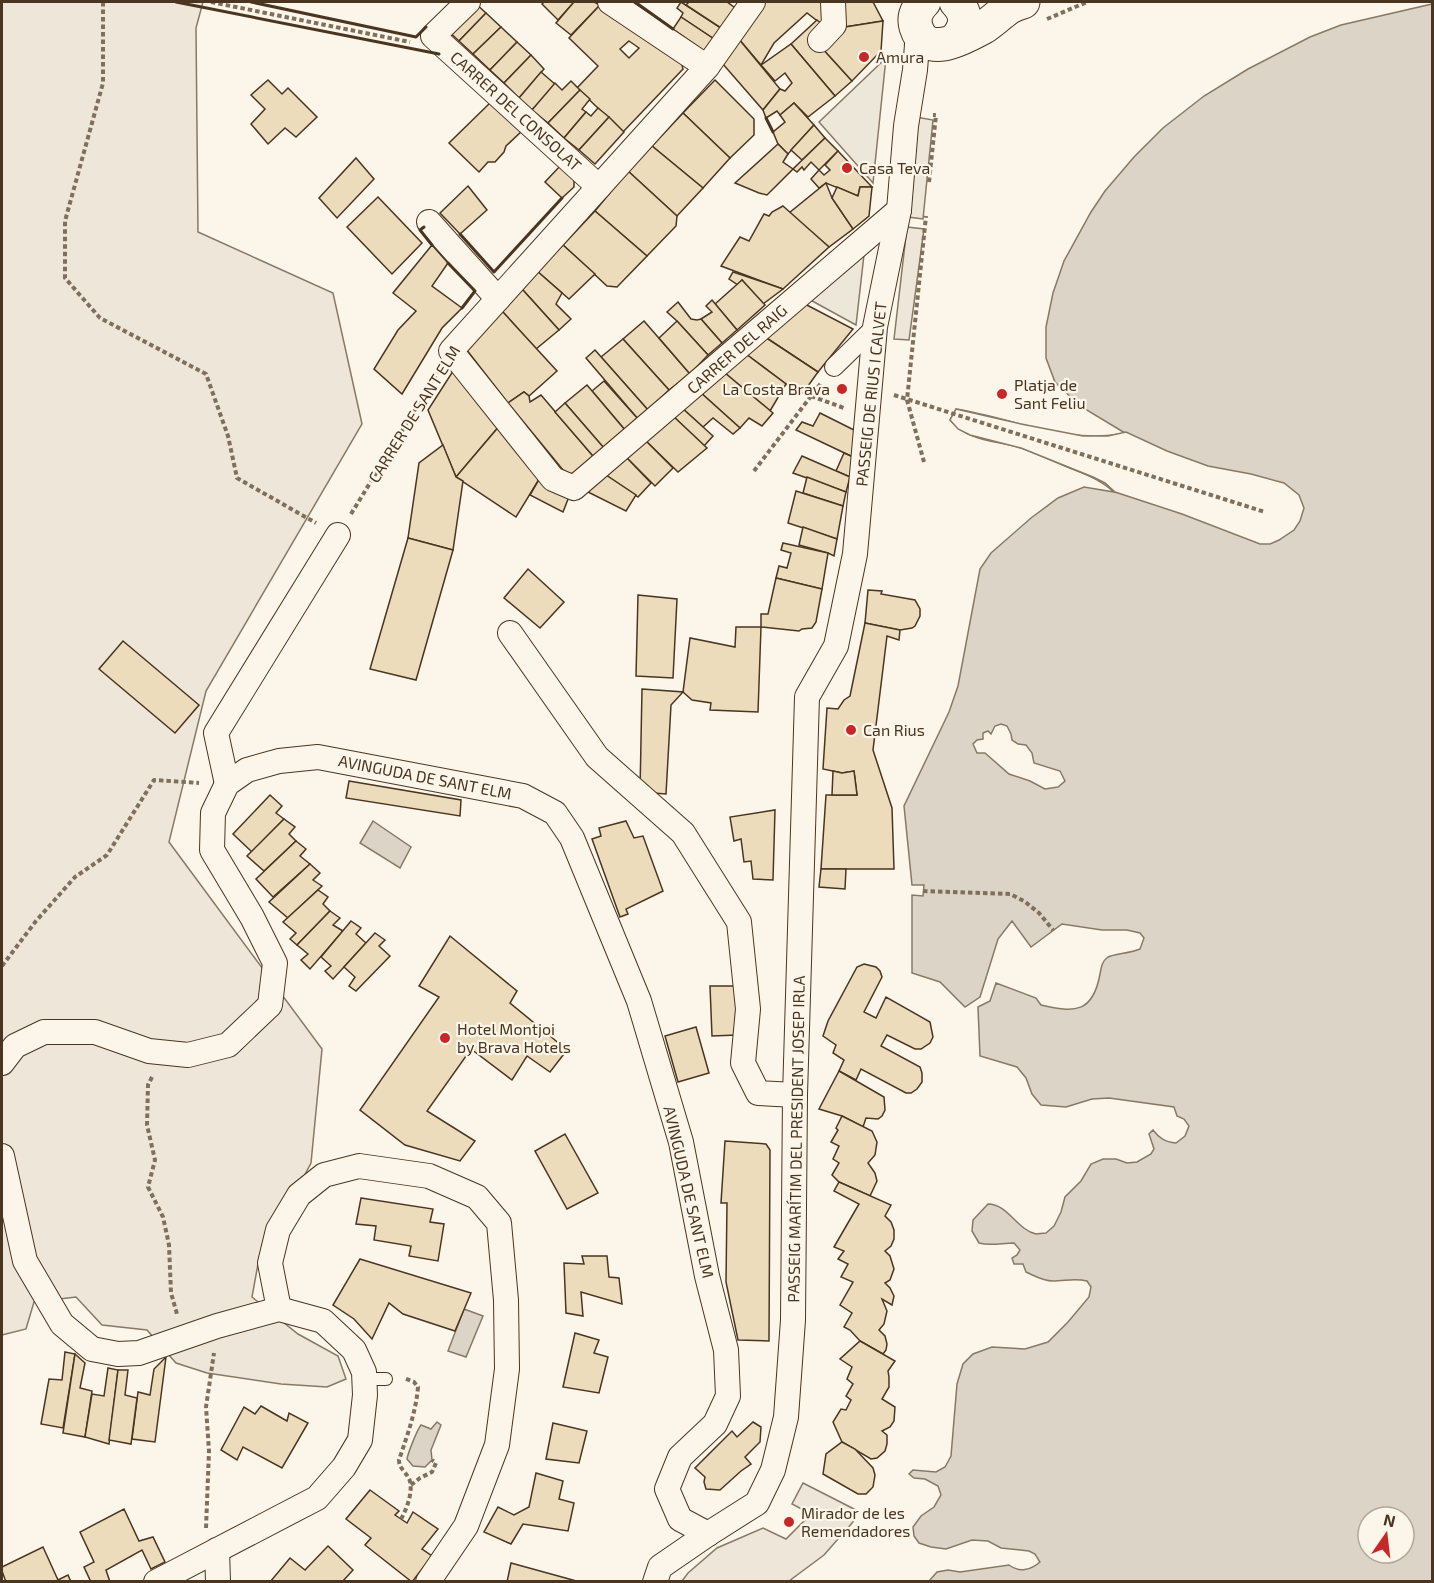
<svg xmlns="http://www.w3.org/2000/svg" width="1434" height="1583" font-family="'Exo 2',sans-serif">
  <style>
    .green { fill: #ede6d9; stroke: #887966; stroke-width: 1.5 }
    .parking { fill: #ede7d9; stroke: #887966; stroke-width: 1.5 }
    .water { fill: #dcd4c6; stroke: #887966; stroke-width: 1.5; fill-rule: evenodd }
    .pier { fill: #fbf6e9; stroke: #887966; stroke-width: 1.5 }
    .building { fill: #ecdcbc; stroke: #4a3520; stroke-width: 1.5; fill-rule: evenodd }
    .lines { fill: none; stroke-linecap: round; stroke-linejoin: round }
    .service-casing { stroke: #4a3520; stroke-width: 14 }
    .pedestrian-casing { stroke: #4a3520; stroke-width: 20 }
    .minor-casing { stroke: #4a3520; stroke-width: 26 }
    .secondary-casing { stroke: #4a3520; stroke-width: 35 }
    .path { stroke: #7f6f5c; stroke-width: 4; stroke-dasharray: 4.5 3; stroke-linecap: butt }
    .service { stroke: #fbf6e9; stroke-width: 12 }
    .pedestrian { stroke: #fbf6e9; stroke-width: 18 }
    .minor { stroke: #fbf6e9; stroke-width: 24 }
    .secondary { stroke: #fbf6e9; stroke-width: 33 }
    .wall { stroke: #4a3520; stroke-width: 3 }
    .poi-dot { fill: #c62828; stroke: #fbf6e9; stroke-width: 2 }
    .labels { text-anchor: middle; stroke-width: 4.5; stroke-linejoin: round; paint-order: stroke }
    .poi-label { font-size: 16px; fill: #4a3520; stroke: #fbf6e9; text-anchor: start }
    .street-label { font-size: 16px; fill: #4a3520; stroke: #fbf6e9 }
  </style>
  <rect width="100%" height="100%" fill="#fbf6e9"/>
  <!-- green -->
  <g class="green">
    <path d="M2,2H203L196,28L198,232L333,293L362,424L206,691L169,842L322,1049L311,1163L258,1264L252,1297L298,1334L338,1356L346,1379L327,1387L281,1384L207,1373L176,1363L147,1330L102,1325L76,1297L34,1302L26,1329L2,1335Z"/>
    <path d="M916,117L933,120L923,219L908,217Z"/>
    <path d="M907,227L924,229L909,340L894,339Z"/>
    <path d="M803,1483L856,1510L853,1522L824,1555L789,1581H682L688,1573L717,1548L763,1528L786,1539L811,1514L792,1504Z"/>
  </g>
  <!-- parking -->
  <g class="parking">
    <path d="M886,58L873,183L819,122Z"/>
    <path d="M865,246L856,325L805,297Z"/>
  </g>
  <!-- water -->
  <g class="water">
    <path d="M1432,4V1581H929L937,1572L948,1570L960,1572L1009,1565C1019,1573 1031,1570 1040,1562L1035,1554L1029,1551L1001,1548L988,1541L972,1540L946,1549L931,1547L919,1543L914,1536L913,1527L921,1516L934,1507L941,1495L938,1486L925,1479L914,1478L909,1474L913,1470L936,1472L945,1467L951,1456L957,1384L963,1364L973,1354L992,1347L1025,1349L1048,1342L1068,1322L1089,1297L1091,1287L1087,1281C1075,1278 1065,1281 1053,1281C1043,1281 1035,1276 1026,1272L1023,1264H1014L1012,1258L1017,1255L1020,1250L1014,1243C1002,1243 990,1246 979,1243L972,1231L973,1220L988,1204C1008,1204 1017,1230 1036,1234C1039,1234 1042,1233 1046,1233L1054,1226L1061,1212L1065,1197L1081,1181L1091,1164L1103,1159H1116L1127,1163L1137,1162L1151,1154L1154,1149L1149,1134L1153,1130C1159,1138 1165,1142 1176,1143L1185,1136L1189,1126L1184,1119L1177,1116L1174,1107L1109,1098L1092,1099L1066,1107L1041,1105L1032,1094L1026,1078L1017,1067L980,1056L978,1007L990,1001L996,983L1036,998L1041,1005C1075,1013 1093,1013 1100,974C1101,968 1102,961 1108,957C1114,954 1131,953 1140,949L1144,938L1140,933L1127,930H1102L1062,924L1031,947L1012,921L998,939L980,997L965,1007L940,982L912,973V895L923,896L924,885H912L904,806L949,712L958,686L980,569L991,553L1031,518L1058,498L1084,487L1114,492C1099,478 1083,474 1065,466C1050,460 1036,453 1021,448C995,440 969,442 950,420L956,409C1012,418 1068,445 1125,433L1080,406L1055,382L1046,358V327L1053,293L1064,261L1091,212L1105,191L1134,157L1163,128L1204,96L1248,69L1310,37L1341,25ZM1001,724L1007,726L1011,734L1012,740L1018,744L1026,745L1032,753L1034,763L1060,771L1065,781L1058,787L1045,789L1030,781L1009,774L985,753H977L973,744L977,740L983,739V733L988,731L991,734L995,726ZM1368,1517H1404V1553H1368Z"/>
    <path d="M373,821L411,847L400,868L360,843Z"/>
    <path d="M464,1309L483,1316L466,1357L448,1351Z"/>
    <path d="M437,1422L441,1425L431,1450L432,1460L425,1467L413,1466L407,1459C408,1453 417,1430 421,1425L431,1429Z"/>
  </g>
  <!-- pier -->
  <path class="pier" d="M956,409L1021,424L1083,436H1108L1126,432L1167,451L1208,466L1251,474L1284,483L1299,495L1304,508L1300,521L1294,530L1279,540L1270,544H1260L1182,514L1115,492L1105,483L1093,477L1021,448L970,435L958,429L950,420Z"/>
  <!-- building -->
  <g class="building">
    <path d="M544,2H574L558,20L542,4Z"/>
    <path d="M574,2H594L600,5L571,35L556,23Z"/>
    <path d="M681,2L724,30L717,41L681,17L683,13L677,8Z"/>
    <path d="M689,2H727L738,10L724,30L686,5Z"/>
    <path d="M761,2H826L824,26L807,13L774,43L761,65L738,38Z"/>
    <path d="M841,2H873L883,21L845,27Z"/>
    <path d="M475,3L486,13L459,41L446,29Z"/>
    <path d="M600,5L680,57L683,69L623,132L577,88L598,66L569,38ZM629,41L639,48L629,58L620,49Z"/>
    <path d="M486,13L501,27L473,54L459,41Z"/>
    <path d="M681,17L717,41L707,53L673,29Z"/>
    <path d="M817,20L824,26L822,48L852,81L835,96L791,44Z"/>
    <path d="M883,21L881,51L852,81L822,48L845,27Z"/>
    <path d="M501,27L517,42L490,70L473,54Z"/>
    <path d="M738,38L780,89L763,110L722,63Z"/>
    <path d="M517,42L531,55L504,83L490,70Z"/>
    <path d="M791,44L835,96L808,117L794,103L780,115L777,111L766,118L763,110L780,89L785,91L792,83L785,73L775,81L761,65Z"/>
    <path d="M531,55L544,69L519,98L504,83Z"/>
    <path d="M541,72L556,85L532,110L519,98Z"/>
    <path d="M268,80L282,94L288,88L317,117L296,137L285,128L268,144L251,124L265,109L251,95Z"/>
    <path d="M715,80L754,119V135L730,158L683,113Z"/>
    <path d="M571,81L580,90L548,123L532,110L555,83L562,90Z"/>
    <path d="M580,90L590,99L582,109L586,112L564,138L548,123Z"/>
    <path d="M492,101L523,130L506,146L504,152L495,162H488L479,172L449,143Z"/>
    <path d="M794,103L814,125L788,154L778,144L773,132L785,122L780,115Z"/>
    <path d="M598,108L609,117L579,150L564,138L586,112L591,116Z"/>
    <path d="M683,113L730,158L703,188L652,146Z"/>
    <path d="M609,117L624,132L595,164L579,150Z"/>
    <path d="M814,125L825,138L802,160L791,150Z"/>
    <path d="M825,138L838,151L819,170L811,162L804,170L802,167L797,172L793,169Z"/>
    <path d="M778,144L788,154L783,162L793,169L767,195L759,193L735,183Z"/>
    <path d="M652,146L703,188L677,216L628,171Z"/>
    <path d="M838,151L872,187H860L858,196L826,183L819,188L811,179L819,170L824,175L830,170L825,165Z"/>
    <path d="M356,158L374,179L337,218L319,198Z"/>
    <path d="M561,165L574,178V187L562,198L545,182Z"/>
    <path d="M628,171L677,216L676,226L647,256L595,211Z"/>
    <path d="M826,183L832,198L853,229L829,247L789,213Z"/>
    <path d="M468,186L487,210L460,234L440,213Z"/>
    <path d="M837,187L858,196L860,187H872L869,216L853,229L832,198Z"/>
    <path d="M378,197L422,243L392,274L347,227Z"/>
    <path d="M783,206L829,247L783,289L721,266L740,237L749,241L764,214L769,216L772,212Z"/>
    <path d="M595,211L647,256L617,287L607,286L563,245Z"/>
    <path d="M432,245L448,263L432,286L462,308L442,328L402,394L374,369L398,330L416,311L393,293Z"/>
    <path d="M563,245L595,274L569,299L537,271Z"/>
    <path d="M537,271L562,293L556,304L571,319L559,330L522,289Z"/>
    <path d="M733,272L748,277L783,289L763,304L742,280L738,285L729,279Z"/>
    <path d="M742,280L765,305L737,330L715,304Z"/>
    <path d="M522,289L559,330L536,349L502,311Z"/>
    <path d="M712,300L737,330L722,343L701,319L712,312L706,306Z"/>
    <path d="M678,302L691,319L697,320L701,319L722,343L708,355L677,321L667,312Z"/>
    <path d="M801,302L853,329L818,372L765,337Z"/>
    <path d="M502,311L557,371L529,396L524,392L508,403L466,349Z"/>
    <path d="M644,321L690,374L669,390L623,339Z"/>
    <path d="M677,321L708,355L690,374L659,338Z"/>
    <path d="M765,337L818,372L803,393L786,384L746,354Z"/>
    <path d="M623,339L669,390L648,410L601,357Z"/>
    <path d="M595,350L648,410L638,419L586,358Z"/>
    <path d="M746,354L786,384L770,411L725,373Z"/>
    <path d="M455,368L501,424L456,477L428,410Z"/>
    <path d="M725,373L773,413L762,426L749,418L740,428L700,392Z"/>
    <path d="M604,381L638,419L625,430L592,391Z"/>
    <path d="M587,385L625,430L604,448L565,403Z"/>
    <path d="M524,392L529,396L530,402L541,395L593,456L572,475L563,470L508,403Z"/>
    <path d="M700,392L740,428L733,434L713,418L703,427L682,408Z"/>
    <path d="M565,403L604,448L593,456L555,412Z"/>
    <path d="M682,408L713,436L704,446L673,416Z"/>
    <path d="M820,413L856,431L853,457L796,430L802,422L813,426Z"/>
    <path d="M673,416L707,448L678,472L646,441Z"/>
    <path d="M501,424L541,476L516,517L456,477Z"/>
    <path d="M646,441L673,468L655,486L626,457Z"/>
    <path d="M443,445L456,477L463,481L453,550L408,538L419,463Z"/>
    <path d="M844,453L853,457L850,477L836,471Z"/>
    <path d="M802,456L850,477L846,492L793,473Z"/>
    <path d="M626,457L651,483L638,497L606,475Z"/>
    <path d="M606,475L636,495L626,511L588,492Z"/>
    <path d="M541,476L570,494L563,512L530,495Z"/>
    <path d="M807,477L846,492L843,506L803,493Z"/>
    <path d="M796,491L843,506L837,539L788,523Z"/>
    <path d="M803,527L837,539L834,556L828,553L799,545Z"/>
    <path d="M408,538L453,550L416,680L370,669Z"/>
    <path d="M783,543L828,553L822,589L776,578L779,566L787,568L791,553L781,550Z"/>
    <path d="M528,569L564,602L540,628L504,598Z"/>
    <path d="M776,578L822,589L816,622L812,628L802,629L799,631L761,627V614H768Z"/>
    <path d="M868,590L882,591L881,594L915,600L920,609V616L915,626L912,628L900,630L865,623Z"/>
    <path d="M638,595L677,599L673,678L636,676Z"/>
    <path d="M865,623L900,630L899,640L887,636L873,750L892,808L894,869H821L826,795H857L854,771L842,773L823,769L827,708L838,709L844,700L850,696Z"/>
    <path d="M736,627H761L758,712L710,710L711,703L692,700L683,692L690,638L735,647Z"/>
    <path d="M123,641L199,705L175,733L99,669Z"/>
    <path d="M642,689L683,692L671,705L666,794L640,792Z"/>
    <path d="M833,771L842,773L854,771L857,795H832Z"/>
    <path d="M349,781L461,800L460,816L346,798Z"/>
    <path d="M270,795L282,806L276,813L284,819L252,852L233,834Z"/>
    <path d="M775,810L773,880L753,879L751,861L744,862L741,839L734,841L730,817Z"/>
    <path d="M284,819L295,827L289,834L296,841L264,871L247,856Z"/>
    <path d="M626,821L634,838L643,836L663,891L626,909L628,914L620,917L592,839L601,836L599,828Z"/>
    <path d="M296,841L306,849L300,856L310,864L273,897L256,879Z"/>
    <path d="M310,864L320,873L313,880L322,886L288,918L269,902Z"/>
    <path d="M821,869H846L845,889L819,887Z"/>
    <path d="M318,890L328,897L323,904L330,911L297,945L290,939L296,933L283,922Z"/>
    <path d="M330,911L340,918L333,925L343,931L310,969L301,960L308,954L297,945Z"/>
    <path d="M351,921L361,928L356,934L366,943L333,979L325,971L331,966L321,957Z"/>
    <path d="M375,933L385,940L379,946L390,956L356,991L349,986L355,977L344,967Z"/>
    <path d="M450,936L517,991L510,1003L567,1050L550,1072L527,1056L512,1080L471,1049L427,1111L475,1141L460,1161L405,1145L360,1110L439,997L419,986Z"/>
    <path d="M864,964L876,967L880,971L882,977L864,1012L876,1018L886,997L930,1022L933,1037L930,1043L921,1049H915L887,1035L881,1046L920,1067L922,1073V1082L917,1089L911,1093H906L861,1069L856,1080L839,1071L844,1060L833,1053L836,1045L823,1036L828,1021L857,967Z"/>
    <path d="M710,986H737V1035L712,1036Z"/>
    <path d="M696,1027L709,1073L678,1082L665,1036Z"/>
    <path d="M839,1071L884,1097L885,1110L882,1116L878,1119L866,1118L863,1127L842,1116L819,1109Z"/>
    <path d="M842,1116L872,1131L877,1142L875,1155L868,1163L875,1173L877,1181L870,1196L839,1182L832,1175L839,1163L833,1159L839,1146L831,1142L838,1130L836,1128Z"/>
    <path d="M565,1134L598,1193L567,1209L535,1151Z"/>
    <path d="M725,1141L766,1144L770,1150L769,1341L738,1340L726,1282L727,1203H721Z"/>
    <path d="M839,1182L891,1205L885,1216L891,1222L894,1230V1239L891,1246L885,1251L890,1256L894,1269L890,1280L885,1283L890,1288L894,1296L892,1305L882,1299L887,1311L884,1324L879,1330L885,1336L887,1344L886,1350L883,1354L860,1341L850,1330L844,1327L852,1313L840,1305L853,1282L841,1277L848,1264L838,1259L844,1251L834,1247L859,1204L834,1191Z"/>
    <path d="M361,1198L433,1209L430,1222L444,1224L438,1261L409,1256L411,1246L374,1240L376,1226L356,1224Z"/>
    <path d="M582,1256H607L609,1277L619,1278L622,1304L581,1292L583,1316L566,1313L564,1263L584,1264Z"/>
    <path d="M360,1259L471,1293L455,1331L403,1314L389,1303L372,1339L354,1319L333,1305Z"/>
    <path d="M575,1333L599,1340L594,1353L608,1357L599,1393L563,1387Z"/>
    <path d="M860,1341L895,1361L888,1371L889,1377V1387L882,1399L895,1407L894,1421L890,1427L882,1431L887,1435V1444L885,1451L877,1458L871,1459L842,1442L833,1422L841,1409L846,1410L851,1400L846,1396L853,1384L847,1379L852,1367L840,1359Z"/>
    <path d="M65,1352L75,1354L63,1428L41,1424L49,1379L62,1380Z"/>
    <path d="M75,1354L85,1363L80,1388L92,1391L85,1437L63,1433Z"/>
    <path d="M166,1357L155,1442L132,1439L138,1392L150,1395L154,1369Z"/>
    <path d="M108,1368L118,1370L109,1444L85,1437L92,1394L104,1396Z"/>
    <path d="M118,1370H128L125,1395L137,1398L131,1444L109,1440Z"/>
    <path d="M261,1406L287,1421L289,1413L308,1423L282,1468L243,1447L237,1460L221,1450L244,1407L255,1414Z"/>
    <path d="M753,1422L761,1427L760,1442L745,1457L751,1464L741,1471L720,1490L706,1489L704,1482L705,1477L695,1468L732,1431L737,1437Z"/>
    <path d="M553,1423L587,1431L579,1463L546,1459Z"/>
    <path d="M842,1442L855,1449L873,1468L875,1475L873,1487L866,1494H858L823,1474L826,1454Z"/>
    <path d="M536,1473L563,1481L559,1499L574,1503L568,1531L523,1524L511,1544L484,1532L498,1507L514,1515L529,1507Z"/>
    <path d="M370,1490L399,1511L395,1515L407,1523L413,1512L438,1529L422,1549L432,1556L412,1582L365,1545L371,1538L346,1519Z"/>
    <path d="M124,1509L139,1541L153,1537L165,1562L151,1569L142,1550L106,1570L110,1582H91L84,1567L94,1562L80,1532Z"/>
    <path d="M328,1546L353,1570L342,1582H270L290,1558L305,1570Z"/>
    <path d="M43,1547L58,1580L68,1575L71,1582H6L2,1571V1567Z"/>
    <path d="M511,1563L580,1582H507Z"/>
  </g>
  <g class="lines">
    <!-- service casing -->
    <g class="service-casing">
      <path id="service" d="M365,1379H386"/>
    </g>
    <!-- pedestrian casing -->
    <g class="pedestrian-casing">
      <path id="pedestrian" d="M834,367L875,327"/>
    </g>
    <!-- minor casing -->
    <g class="minor-casing">
      <g id="minor">
        <path d="M468,2L433,36L599,187"/>
        <path d="M610,2L707,67"/>
        <path d="M753,2L707,67L451,351L553,479L574,488L899,210"/>
        <path d="M820,40L834,25L833,2"/>
        <path d="M429,222L498,299"/>
        <path d="M510,633L597,757L683,833L739,922L748,1009L743,1063L758,1093L795,1095"/>
        <path d="M227,784L216,733L338,535"/>
        <path d="M2,1063L15,1046L44,1032H95L149,1051L188,1055L228,1045L270,1005L275,963L252,917L212,850L213,813L227,784L247,770L279,761L318,757L523,796L555,813L572,838L639,1001L681,1142L707,1276L726,1350L728,1396L715,1424L680,1457L667,1489L680,1519L708,1534"/>
        <path d="M2,1156L25,1261L62,1324L92,1349L118,1354L139,1353L217,1326L279,1309L323,1321L354,1350L364,1372L365,1395L360,1440L344,1467L317,1498L156,1582"/>
        <path d="M279,1309L270,1263L278,1230L299,1195L324,1175L359,1166L429,1176L477,1197L499,1223L506,1300L507,1369L497,1445L466,1526L428,1582"/>
        <path d="M217,1550L218,1582"/>
        <path d="M655,1582L660,1567L708,1534L757,1503L773,1470L786,1417L793,1320L795,1095L807,697L836,646L855,554L875,327L899,210L906,126L915,70L918,32"/>
      </g>
    </g>
    <!-- secondary casing -->
    <g class="secondary-casing">
      <g id="secondary">
        <path d="M924,2C917,9 913,17 916,27C926,61 965,37 984,27C993,21 1001,13 1010,7C1014,5 1019,3 1023,2"/>
        <path d="M955,40C967,28 968,14 956,2"/>
      </g>
    </g>
    <!-- path -->
    <g class="path">
      <path d="M103,2V83L65,221V278L100,318L206,374L228,436L237,478L316,523"/>
      <path d="M211,2L410,42"/>
      <path d="M1047,19L1087,2"/>
      <path d="M929,182L936,115H933"/>
      <path d="M894,395L1265,512"/>
      <path d="M811,396L844,408"/>
      <path d="M924,462L907,400L926,216"/>
      <path d="M754,471L821,383"/>
      <path d="M351,514L438,372"/>
      <path d="M923,891L1010,894L1024,901L1039,913L1053,930"/>
      <path d="M2,966L36,921L75,877L107,855L154,780L199,783"/>
      <path d="M152,1077L148,1085L147,1125L155,1160L148,1187L163,1217L169,1245L171,1293L177,1314"/>
      <path d="M411,1485L420,1478L432,1472L436,1463L432,1460"/>
      <path d="M401,1519C407,1509 415,1487 408,1477C404,1470 399,1468 399,1460C407,1436 416,1412 418,1387L414,1382L404,1378"/>
      <path d="M206,1528L209,1451L206,1407L214,1353"/>
    </g>
    <!-- service -->
    <use href="#service" class="service"/>
    <!-- pedestrian -->
    <use href="#pedestrian" class="pedestrian"/>
    <!-- minor -->
    <use href="#minor" class="minor"/>
    <!-- secondary -->
    <use href="#secondary" class="secondary"/>
    <!-- wall -->
    <g class="wall">
      <path d="M176,2L439,54"/>
      <path d="M251,2L416,37L426,27"/>
      <path d="M635,2L673,29"/>
      <path d="M766,118L773,132"/>
      <path d="M424,227L420,230L432,245"/>
      <path d="M460,234L494,272L562,198"/>
      <path d="M448,263L475,291L462,308"/>
    </g>
  </g>
  <!-- markers -->
  <g class="poi-dot">
    <circle cx="864" cy="57" r="6"/>
    <circle cx="847" cy="168" r="6"/>
    <circle cx="842" cy="389" r="6"/>
    <circle cx="1002" cy="394" r="6"/>
    <circle cx="851" cy="730" r="6"/>
    <circle cx="445" cy="1038" r="6"/>
    <circle cx="789" cy="1522" r="6"/>
  </g>
  <g class="labels">
    <!-- poi labels -->
    <g class="poi-label">
      <text x="876" y="63">Amura</text>
      <text x="859" y="174">Casa Teva</text>
      <text x="1014" y="391">Platja de<tspan x="1014" dy="18">Sant Feliu</tspan></text>
      <text x="830" y="395" text-anchor="end">La Costa Brava</text>
      <text x="863" y="736">Can Rius</text>
      <text x="457" y="1035">Hotel Montjoi<tspan x="457" dy="18">by Brava Hotels</tspan></text>
      <text x="801" y="1519">Mirador de les<tspan x="801" dy="18">Remendadores</tspan></text>
    </g>
    <!-- street labels -->
    <g class="street-label">
      <text transform="translate(516 111) rotate(42)" y="6">CARRER DEL CONSOLAT</text>
      <text transform="translate(737 349) rotate(-41)" y="6">CARRER DEL RAIG</text>
      <text transform="translate(871 394) rotate(-84)" y="6">PASSEIG DE RIUS I CALVET</text>
      <text transform="translate(414 414) rotate(-58)" y="6">CARRER DE SANT ELM</text>
      <text transform="translate(425 777) rotate(11)" y="6">AVINGUDA DE SANT ELM</text>
      <text transform="translate(796 1139) rotate(-89)" y="6">PASSEIG MARÍTIM DEL PRESIDENT JOSEP IRLA</text>
      <text transform="translate(689 1192) rotate(77)" y="6">AVINGUDA DE SANT ELM</text>
    </g>
  </g>
  <!-- border -->
  <rect width="1434" height="1583" fill="none" stroke="#4a3520" stroke-width="6"/>
  <!-- north arrow -->
  <g transform="translate(1386 1535) rotate(14)"><circle r="28" fill="#fbf6e9" stroke="#b4a999" stroke-width="1.5"/>
  <path d="M0-4.5L10 22L0 15L-10 22Z" fill="#c62828"/>
  <text y="-9" font-size="16" font-weight="bold" text-anchor="middle" fill="#4a3520">N</text>
  </g>
</svg>
